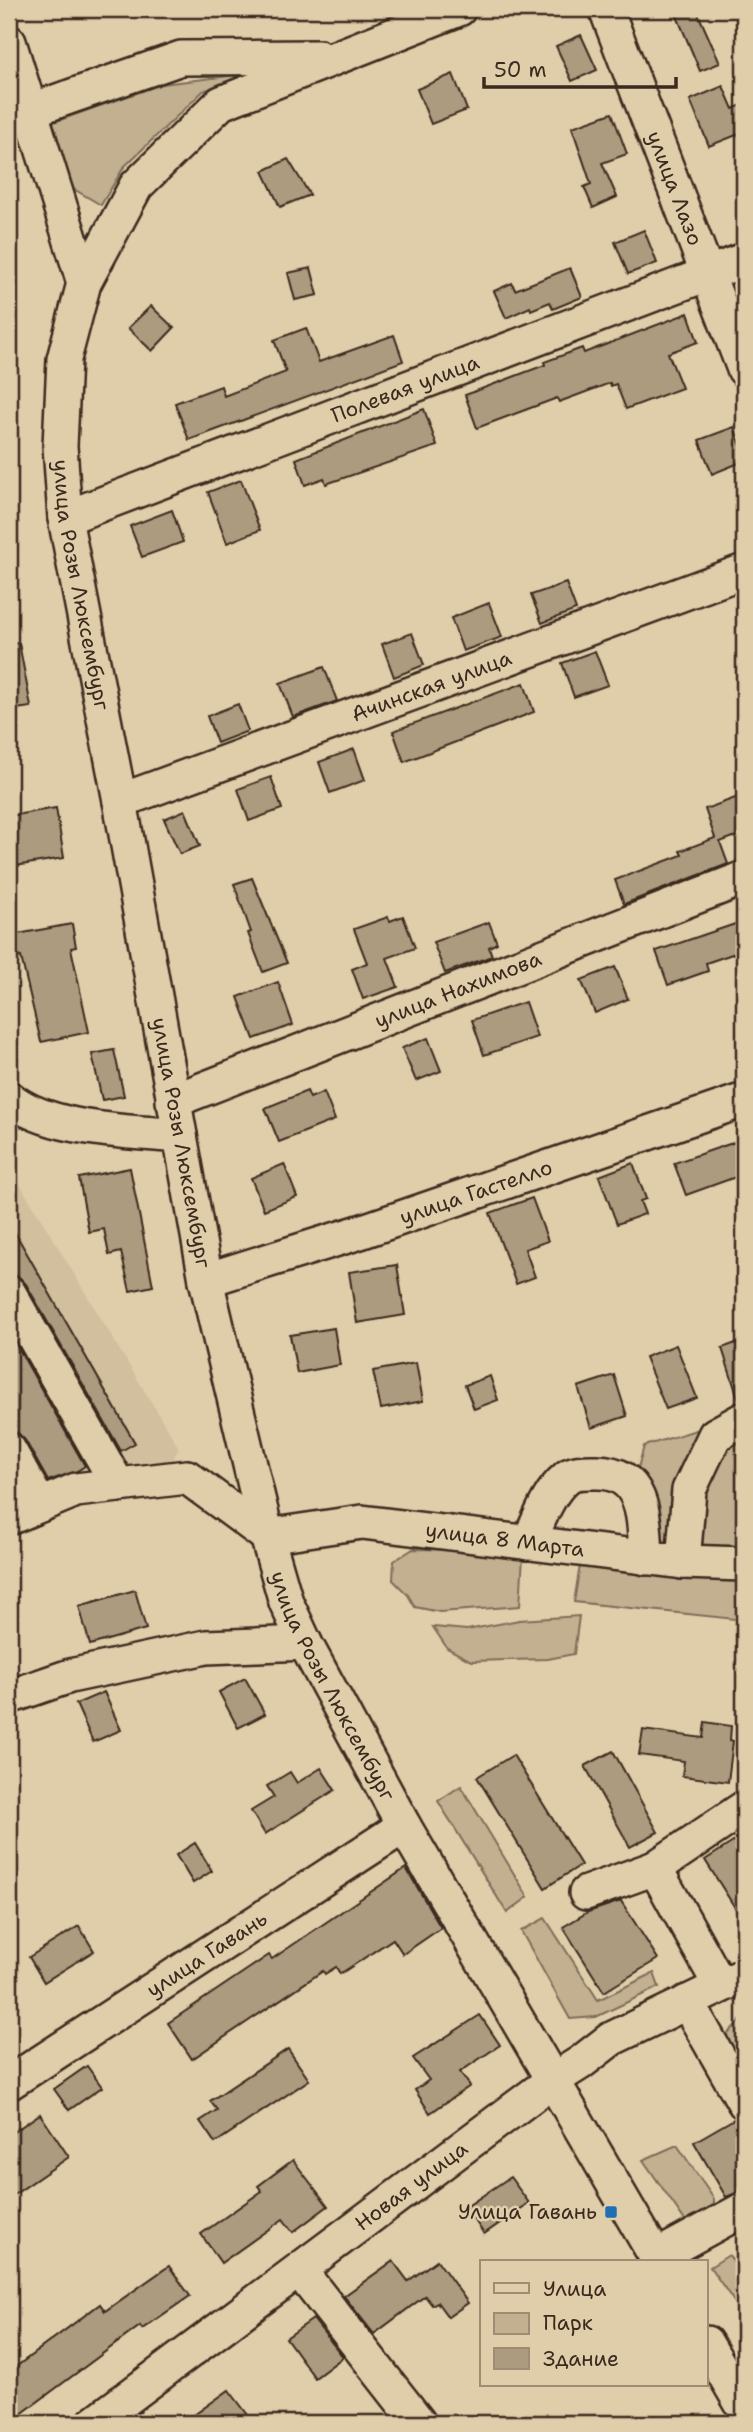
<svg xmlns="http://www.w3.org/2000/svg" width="753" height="2432" font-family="'Shantell Sans',sans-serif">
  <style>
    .built { fill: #d1bf9e }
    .green { fill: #c2b091; stroke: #7e6d58; stroke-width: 2 }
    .building { fill: #ad9b80; stroke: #3b2a1e; stroke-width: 2 }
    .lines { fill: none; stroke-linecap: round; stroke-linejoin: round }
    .minor-casing { stroke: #3b2a1e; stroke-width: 38 }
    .minor { stroke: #e0ceab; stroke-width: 33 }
    .poi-dot { fill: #1f6fb2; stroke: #e0ceab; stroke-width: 2.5 }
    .labels { text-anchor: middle; stroke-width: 5; stroke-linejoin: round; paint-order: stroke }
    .street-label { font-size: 21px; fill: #3b2a1e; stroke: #e0ceab }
    .poi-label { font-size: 21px; fill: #3b2a1e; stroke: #e0ceab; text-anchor: end }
  </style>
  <rect width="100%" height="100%" fill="#e0ceab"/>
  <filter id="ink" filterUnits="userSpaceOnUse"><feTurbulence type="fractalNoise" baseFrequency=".0143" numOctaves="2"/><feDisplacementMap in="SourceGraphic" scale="14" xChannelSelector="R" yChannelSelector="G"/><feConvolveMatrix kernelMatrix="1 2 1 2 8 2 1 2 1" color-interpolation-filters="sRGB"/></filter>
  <g filter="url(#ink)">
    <!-- built -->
    <path class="built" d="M9,1166L179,1448L173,1459L126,1471L9,1509Z"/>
    <!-- green -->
    <g class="green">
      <path d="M246,74L203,91L124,167L101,205L72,188L51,123L162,84Z"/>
      <path d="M744,1421V1620L574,1602L581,1559L658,1566L638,1468L644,1446L706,1427Z"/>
      <path d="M413,1549L471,1550L523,1556L520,1606L440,1612L415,1607L408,1595L393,1580L394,1561Z"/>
      <path d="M579,1616L574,1654L548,1659L471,1661L447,1648L433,1627L467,1630L519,1620Z"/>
      <path d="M461,1786L528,1897L507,1913L438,1801Z"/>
      <path d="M545,1918L598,2000L654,1973L659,1987L596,2017L570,2019L521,1931Z"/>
      <path d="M744,2017V2071L725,2036Z"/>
      <path d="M677,2145L714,2199V2206L688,2225L643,2160Z"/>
      <path d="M729,2255L744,2278V2316L710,2267Z"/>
    </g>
    <!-- building -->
    <g class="building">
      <path d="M674,9H696L720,63L700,71Z"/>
      <path d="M581,35L597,70L572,81L556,46Z"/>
      <path d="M453,74L467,110L431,124L417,89Z"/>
      <path d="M723,86L733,109L744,104V132L709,146L690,100Z"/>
      <path d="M612,113L627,154L602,163L617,197L593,208L584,187L591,184L572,127Z"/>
      <path d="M288,159L310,195L280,207L263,171Z"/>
      <path d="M644,230L657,263L628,274L615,242Z"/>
      <path d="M311,268L318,295L295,300L288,273Z"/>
      <path d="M570,268L582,297L553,309L550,302L531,310L530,307L506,318L494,291L512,283L515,290Z"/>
      <path d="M151,306L174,328L152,351L128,328Z"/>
      <path d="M688,313L698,342L668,353L682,388L626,409L616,384L611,386L610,383L559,402L557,398L477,428L465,395L545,365L544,362L582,348L584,353Z"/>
      <path d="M306,328L319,362L394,335L403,361L189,440L175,403L221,386L224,396L286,372L274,340Z"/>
      <path d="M424,409L437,446L326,484L324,478L305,485L296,459Z"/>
      <path d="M734,427L744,454V461L712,474L699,440Z"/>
      <path d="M241,480L260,530L227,543L208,492Z"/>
      <path d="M172,510L183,542L142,557L130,526Z"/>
      <path d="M566,583L576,610L542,623L531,595Z"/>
      <path d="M489,603L502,637L463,651L451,618Z"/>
      <path d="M412,633L424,665L394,677L382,644Z"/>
      <path d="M19,643L31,707L9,710V644Z"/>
      <path d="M595,651L608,685L574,697L562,663Z"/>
      <path d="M324,667L337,701L293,717L280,683Z"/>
      <path d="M524,683L534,712L404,762L393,731Z"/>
      <path d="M238,704L248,731L217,743L207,716Z"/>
      <path d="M354,749L365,780L330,793L319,762Z"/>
      <path d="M271,777L282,809L249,821L238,789Z"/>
      <path d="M738,797L744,815V833L720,842L728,864L624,904L615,880L682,855L680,851L715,838L705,809Z"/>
      <path d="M56,808L64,858L15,866L9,832V816Z"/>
      <path d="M185,810L200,846L180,854L164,819Z"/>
      <path d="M252,878L287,963L263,972L248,933L251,932L234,884Z"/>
      <path d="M403,916L415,948L387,958L398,987L363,999L352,969L367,963L354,929L388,917L390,921Z"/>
      <path d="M744,921V950L706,963L708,971L668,985L656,951Z"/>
      <path d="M489,922L497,943L489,947L492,956L445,973L433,942Z"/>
      <path d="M72,924L76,947L71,948L89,1032L41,1042L21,957L16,958L12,935Z"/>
      <path d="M615,967L628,999L595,1013L581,980Z"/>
      <path d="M278,982L293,1025L254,1039L238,997Z"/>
      <path d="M525,1002L537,1037L484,1055L472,1020Z"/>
      <path d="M428,1038L441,1071L416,1081L402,1048Z"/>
      <path d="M114,1050L124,1096L102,1100L92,1054Z"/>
      <path d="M307,1091L310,1098L324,1092L335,1120L279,1142L265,1108Z"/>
      <path d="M744,1139V1174L686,1195L674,1163Z"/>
      <path d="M633,1163L646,1199L640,1201L645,1214L617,1224L599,1176Z"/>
      <path d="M284,1164L297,1197L264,1210L251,1178Z"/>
      <path d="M130,1168L153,1286L130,1291L121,1252L109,1255L104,1229L89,1232L79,1178Z"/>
      <path d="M532,1198L548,1241L525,1249L535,1277L516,1284L490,1213Z"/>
      <path d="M9,1222L135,1443L121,1451L26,1284L18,1276L9,1274Z"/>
      <path d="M397,1265L405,1315L357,1323L349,1272Z"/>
      <path d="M334,1328L340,1365L297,1373L290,1335Z"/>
      <path d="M9,1332L85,1466L77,1471L48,1481L25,1440L18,1433L9,1431Z"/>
      <path d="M744,1340V1400L739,1401L722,1348Z"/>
      <path d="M676,1345L697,1398L666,1409L645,1357Z"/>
      <path d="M416,1363L423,1401L381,1409L373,1371Z"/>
      <path d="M614,1375L627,1416L591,1428L578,1387Z"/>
      <path d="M490,1376L498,1400L474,1409L465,1385Z"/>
      <path d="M135,1590L146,1629L90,1645L79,1606Z"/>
      <path d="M245,1678L265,1714L238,1728L219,1692Z"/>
      <path d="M104,1692L121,1730L93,1742L76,1704Z"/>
      <path d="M705,1722L731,1726L730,1740L733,1741L728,1782L682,1776L684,1761L639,1755L643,1730L703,1738Z"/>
      <path d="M613,1751L658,1832L630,1847L585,1766Z"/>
      <path d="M513,1755L581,1865L545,1888L477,1777Z"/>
      <path d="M321,1768L335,1790L265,1834L251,1811L274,1797L267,1786L290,1772L297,1783Z"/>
      <path d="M744,1835V1922L705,1860Z"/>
      <path d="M195,1843L212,1871L193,1883L176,1855Z"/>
      <path d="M406,1868L441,1928L403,1954L393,1939L340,1974L336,1967L325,1974L323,1971L192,2059L168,2023L269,1955L272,1959Z"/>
      <path d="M621,1901L658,1959L604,1992L563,1927L588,1912Z"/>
      <path d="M79,1926L94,1951L44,1982L29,1957Z"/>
      <path d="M480,2015L500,2045L460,2072L470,2086L430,2113L415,2090L429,2080L413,2058Z"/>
      <path d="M288,2049L309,2080L215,2143L200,2121L217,2110L210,2101Z"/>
      <path d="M87,2066L102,2087L69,2110L54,2089Z"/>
      <path d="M40,2114L69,2157L9,2198V2135Z"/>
      <path d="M734,2119L744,2121V2190L726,2197L694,2142Z"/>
      <path d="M293,2160L328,2206L293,2232L283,2219L221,2263L201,2234L262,2191L258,2186Z"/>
      <path d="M510,2177L529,2203L484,2234L466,2207Z"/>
      <path d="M437,2260L468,2303L448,2317L437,2302L432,2305L425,2296L374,2334L344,2296L393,2261L408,2281Z"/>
      <path d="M169,2266L190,2296L142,2329L140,2326L9,2423V2372L100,2304L105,2311Z"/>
      <path d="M313,2319L343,2357L315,2378L286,2338Z"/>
      <path d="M229,2390L248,2415L237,2423H183Z"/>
    </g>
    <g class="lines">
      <!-- minor casing -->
      <g class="minor-casing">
        <g id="minor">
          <path id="s1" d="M459,9L221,103L136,186L84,283L64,359L60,446L65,518L120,801L206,1280L267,1536L286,1602L305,1643L404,1826L659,2262"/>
          <path id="s2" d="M606,9L744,369"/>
          <path d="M9,42L84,283"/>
          <path d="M9,118L181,58L319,57"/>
          <path id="s3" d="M65,518L744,260"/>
          <path id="s4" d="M120,801L744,571"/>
          <path d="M9,1098C49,1131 129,1131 180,1136"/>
          <path id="s5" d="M173,1101L744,878"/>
          <path id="s6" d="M206,1280L363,1231L744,1100"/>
          <path d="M9,1293L118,1485"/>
          <path d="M9,1450L40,1505"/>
          <path d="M9,1518L76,1490L187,1477L267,1536"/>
          <path id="s7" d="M267,1536L362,1522L683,1562L744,1564"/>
          <path d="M528,1543C539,1522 547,1494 566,1478C573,1471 587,1472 597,1472C646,1473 644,1520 646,1558"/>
          <path d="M683,1562L689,1490L715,1435L744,1419"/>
          <path d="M9,1697L70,1676L206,1647L305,1643"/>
          <path d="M655,1868L720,1985"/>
          <path d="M586,1893L655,1868L744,1808"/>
          <path d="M687,2002L744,2102"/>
          <path id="s8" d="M9,2083L404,1826"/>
          <path d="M656,2257L744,2209"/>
          <path d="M300,2271L419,2423"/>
          <path d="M706,2343L744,2408"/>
          <path id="s9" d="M94,2423L553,2080L580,2063L611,2039L744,1975"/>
        </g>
      </g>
      <!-- minor -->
      <use href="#minor" class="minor"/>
    </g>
  </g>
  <!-- markers -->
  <rect class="poi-dot" x="604" y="2205" width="14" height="14" rx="3.5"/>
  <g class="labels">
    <!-- street labels -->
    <g class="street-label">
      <text dy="7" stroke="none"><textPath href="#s2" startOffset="192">улица Лазо</textPath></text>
      <text dy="7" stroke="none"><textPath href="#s3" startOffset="364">Полевая улица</textPath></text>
      <text dy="7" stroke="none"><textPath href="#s1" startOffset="791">улица Розы Люксембург</textPath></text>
      <text dy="7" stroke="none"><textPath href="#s4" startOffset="332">Ачинская улица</textPath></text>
      <text dy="7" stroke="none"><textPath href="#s5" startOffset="306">улица Нахимова</textPath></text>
      <text dy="7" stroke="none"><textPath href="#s1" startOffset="1358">улица Розы Люксембург</textPath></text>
      <text dy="7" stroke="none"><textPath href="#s6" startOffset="284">улица Гастелло</textPath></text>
      <text dy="7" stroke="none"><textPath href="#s7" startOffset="240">улица 8 Марта</textPath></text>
      <text dy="7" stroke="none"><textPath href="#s1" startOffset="1925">улица Розы Люксембург</textPath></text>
      <text dy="7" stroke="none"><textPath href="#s8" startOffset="236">улица Гавань</textPath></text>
      <text dy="7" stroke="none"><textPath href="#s9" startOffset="396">Новая улица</textPath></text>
    </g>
    <!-- poi labels -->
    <g class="poi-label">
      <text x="597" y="2219">Улица Гавань</text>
    </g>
  </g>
  <!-- margin -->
  <rect width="753" height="2432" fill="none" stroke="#e0ceab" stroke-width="35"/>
  <rect x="18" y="18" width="718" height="2397" fill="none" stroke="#3b2a1e" stroke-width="2.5" filter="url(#ink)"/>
  <!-- legend -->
  <rect x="480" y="2260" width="228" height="126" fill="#e0ceab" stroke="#9e8c73" stroke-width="2"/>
  <rect x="494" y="2283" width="35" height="10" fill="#e0ceab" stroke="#9e8c73" stroke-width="2"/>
  <text x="543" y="2296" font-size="21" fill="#3b2a1e">Улица</text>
  <rect x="494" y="2313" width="35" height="21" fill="#c2b091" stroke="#9e8c73" stroke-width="2"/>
  <text x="543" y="2330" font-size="21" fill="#3b2a1e">Парк</text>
  <rect x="494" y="2348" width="35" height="21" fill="#ad9b80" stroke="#9e8c73" stroke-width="2"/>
  <text x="543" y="2366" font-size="21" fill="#3b2a1e">Здание</text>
  <!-- scale -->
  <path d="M484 77v10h192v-10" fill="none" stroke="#3b2a1e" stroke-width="3.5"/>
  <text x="494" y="77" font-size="21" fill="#3b2a1e" stroke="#e0ceab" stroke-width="5" paint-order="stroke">50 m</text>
</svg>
